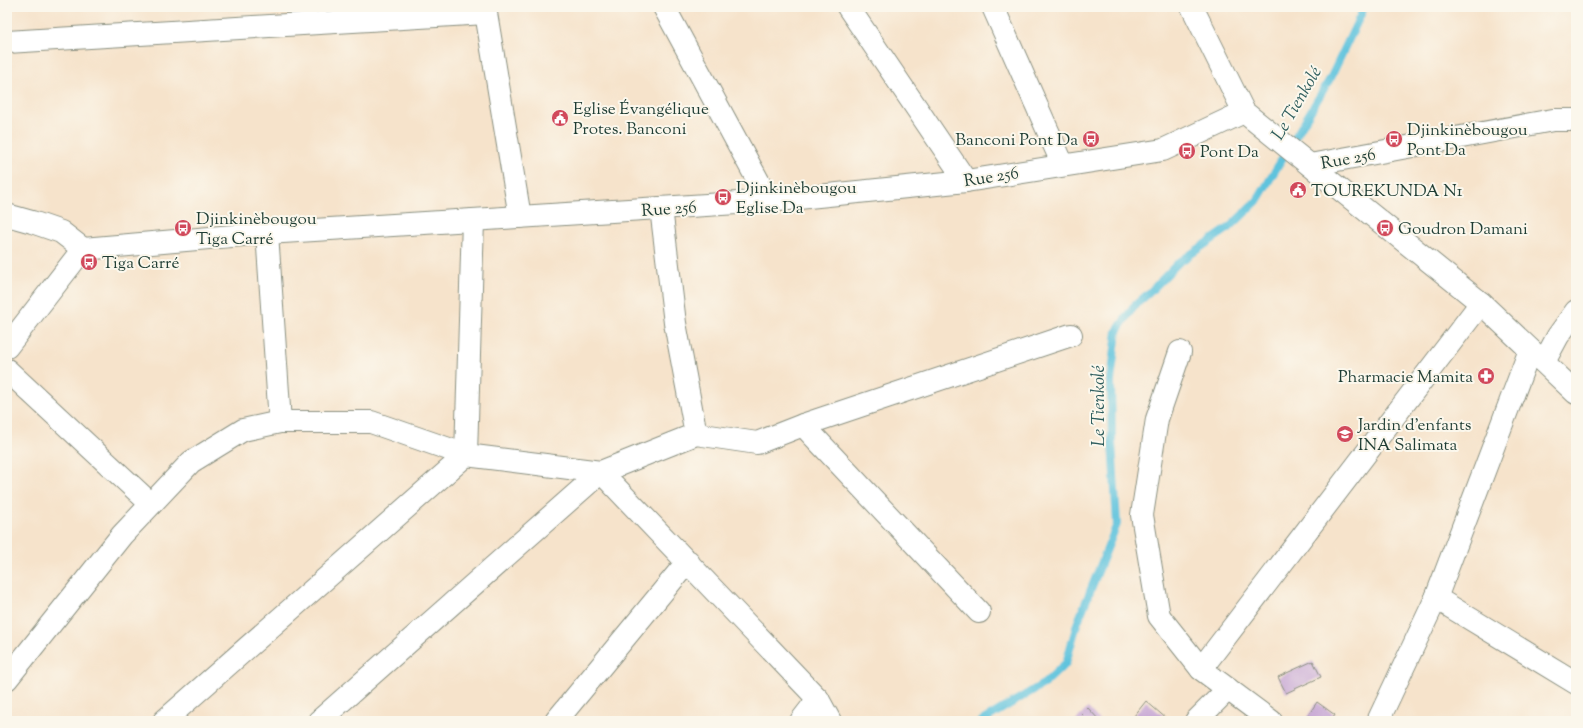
<svg xmlns="http://www.w3.org/2000/svg" width="1583" height="728" font-family="'Sorts Mill Goudy',serif">
  <style>
    .lines { fill: none; stroke-linecap: round; stroke-linejoin: round }
    .stream { stroke: #5fc3dd; stroke-width: 8 }
    .building { fill: #c09cd1 }
    .minor-casing { stroke: #8a9080; stroke-width: 24 }
    .minor { stroke: #fff; stroke-width: 22 }
    .labels { text-anchor: middle; stroke-width: 4; stroke-linejoin: round; paint-order: stroke }
    .poi-label { font-size: 17px; fill: #1f3d34; stroke: #fbf7ec; text-anchor: start }
    .street-label { font-size: 17px; fill: #1f3d34; stroke: #fbf7ec }
    .water-label { font-size: 18px; font-style: italic; fill: #2f5e5e; stroke: #fbf7ec }
  </style>
  <rect width="100%" height="100%" fill="#fbf7ec"/>
  <filter id="ink" filterUnits="userSpaceOnUse"><feTurbulence type="fractalNoise" baseFrequency=".025" numOctaves="2"/><feDisplacementMap in="SourceGraphic" scale="8" xChannelSelector="R" yChannelSelector="G"/><feConvolveMatrix kernelMatrix="1 2 1 2 8 2 1 2 1" color-interpolation-filters="sRGB"/></filter>
  <filter id="wash" filterUnits="userSpaceOnUse"><feTurbulence type="fractalNoise" baseFrequency=".012" numOctaves="4" result="noise"/><feDisplacementMap in="SourceGraphic" scale="16" xChannelSelector="R" yChannelSelector="G"/><feGaussianBlur stdDeviation="0.9" result="paint"/><feColorMatrix in="noise" values="0 0 0 0 0 0 0 0 0 0 0 0 0 0 0 0 0 1.4 0 .05"/><feComposite in="paint" operator="in"/></filter>
  <g filter="url(#wash)">
    <rect width="100%" height="100%" fill="#f6e3cb"/>
    <g class="lines">
      <!-- stream -->
      <path class="stream" d="M982,721L1045,683L1066,663L1077,624L1117,524L1112,442L1111,381L1117,331L1133,307L1150,292L1178,263L1229,228L1257,201L1331,77L1362,12L1363,7"/>
    </g>
    <g id="blocks">
      <!-- building -->
      <g class="building">
        <path d="M1313,661L1321,677L1286,693L1278,677Z"/>
        <path d="M1146,701L1168,720L1167,721H1139L1134,716Z"/>
        <path d="M1317,702L1335,715L1331,721H1313L1307,717Z"/>
        <path d="M1088,708L1100,721H1075Z"/>
      </g>
    </g>
  </g>
  <g filter="url(#ink)">
    <use href="#blocks" fill-opacity="0" stroke="#8a9080" stroke-width="1"/>
    <g class="lines">
      <!-- minor casing -->
      <g class="minor-casing">
        <g id="minor">
          <path d="M485,7L520,217"/>
          <path d="M664,7L769,201"/>
          <path d="M848,7L966,181"/>
          <path d="M993,7L1063,165"/>
          <path d="M1192,7L1244,112L1481,303L1576,393"/>
          <path d="M7,42L486,13"/>
          <path d="M1310,165L1553,120H1576"/>
          <path d="M661,208L675,323L696,434"/>
          <path d="M7,215L32,222L61,232L83,249"/>
          <path d="M267,233L280,422"/>
          <path d="M83,249L267,233L769,201L966,181L1163,150L1244,112"/>
          <path d="M7,347L83,249"/>
          <path d="M1180,352L1157,419L1142,515L1159,616L1201,669L1271,721"/>
          <path d="M1544,362L1558,336L1576,311"/>
          <path d="M7,370L151,504"/>
          <path d="M803,425L979,612"/>
          <path d="M1436,598L1576,683"/>
          <path d="M1201,669L1481,303"/>
          <path d="M7,679L122,535L191,462L243,430L280,422H371L466,455L601,472L696,434L757,443L803,425L1071,335"/>
          <path d="M164,721L466,455L473,220"/>
          <path d="M319,721L601,472L818,699L830,721"/>
          <path d="M556,721L688,561"/>
          <path d="M801,721L818,699"/>
          <path d="M1196,721L1228,689"/>
          <path d="M1378,721L1436,598L1530,350"/>
        </g>
      </g>
      <!-- minor -->
      <use href="#minor" class="minor"/>
    </g>
  </g>
  <!-- icons -->
  <defs>
    <g id="civic-disc" transform="scale(0.9)"><circle r="9.5" fill="#d1495b" stroke="#fbf7ec"/><path d="M-.6-6.5H3V-4.5H.6V-3L4-1V1h2V6H-6V1h2V-1L-.6-3ZM-1.2 2.5V6h2.4V2.5Z" fill="#fff"/></g>
    <g id="bus-disc" transform="scale(0.9)"><circle r="9.5" fill="#d1495b" stroke="#fbf7ec"/><path d="M-5-6H5V4H4V6H2V4H-2V6H-4V4H-5ZM-3.5-4V0h7V-4ZM-3.5 1.2v1.5H-2V1.2ZM2 1.2v1.5H3.5V1.2Z" fill="#fff"/></g>
    <g id="pharmacy-disc" transform="scale(0.9)"><circle r="9.5" fill="#d1495b" stroke="#fbf7ec"/><path d="M-2-6h4v4h4v4h-4v4h-4v-4h-4v-4h4Z" fill="#fff"/></g>
    <g id="school-disc" transform="scale(0.9)"><circle r="9.5" fill="#d1495b" stroke="#fbf7ec"/><path d="M0-5L7-2L0 1L-7-2ZM-4 1L0 2.5L4 1V4Q0 6-4 4Z" fill="#fff"/></g>
  </defs>
  <g fill-rule="evenodd">
    <use href="#civic-disc" x="560" y="118"/>
    <use href="#bus-disc" x="1091" y="139"/>
    <use href="#bus-disc" x="1394" y="139"/>
    <use href="#bus-disc" x="1187" y="151"/>
    <use href="#civic-disc" x="1298" y="190"/>
    <use href="#bus-disc" x="723" y="197"/>
    <use href="#bus-disc" x="183" y="228"/>
    <use href="#bus-disc" x="1385" y="228"/>
    <use href="#bus-disc" x="89" y="262"/>
    <use href="#pharmacy-disc" x="1486" y="376"/>
    <use href="#school-disc" x="1345" y="434"/>
  </g>
  <g class="labels">
    <!-- poi labels -->
    <g class="poi-label">
      <text x="573" y="114">Eglise Évangélique<tspan x="573" dy="20">Protes. Banconi</tspan></text>
      <text x="1407" y="135">Djinkinèbougou<tspan x="1407" dy="20">Pont Da</tspan></text>
      <text x="1078" y="145" text-anchor="end">Banconi Pont Da</text>
      <text x="1200" y="157">Pont Da</text>
      <text x="736" y="193">Djinkinèbougou<tspan x="736" dy="20">Eglise Da</tspan></text>
      <text x="1311" y="196">TOUREKUNDA N1</text>
      <text x="196" y="224">Djinkinèbougou<tspan x="196" dy="20">Tiga Carré</tspan></text>
      <text x="1398" y="234">Goudron Damani</text>
      <text x="102" y="268">Tiga Carré</text>
      <text x="1473" y="382" text-anchor="end">Pharmacie Mamita</text>
      <text x="1358" y="430">Jardin d'enfants<tspan x="1358" dy="20">INA Salimata</tspan></text>
    </g>
    <!-- street labels -->
    <g class="street-label">
      <text transform="translate(1348 158) rotate(-10)" y="6">Rue 256</text>
      <text transform="translate(991 176) rotate(-9)" y="6">Rue 256</text>
      <text transform="translate(669 208) rotate(-4)" y="6">Rue 256</text>
    </g>
    <!-- water labels -->
    <g class="water-label">
      <text transform="translate(1296 103) rotate(-60)" y="6">Le Tienkolé</text>
      <text transform="translate(1098 406) rotate(-90)" y="6">Le Tienkolé</text>
    </g>
  </g>
  <!-- margin -->
  <rect width="1583" height="728" fill="none" stroke="#fbf7ec" stroke-width="24"/>
</svg>
